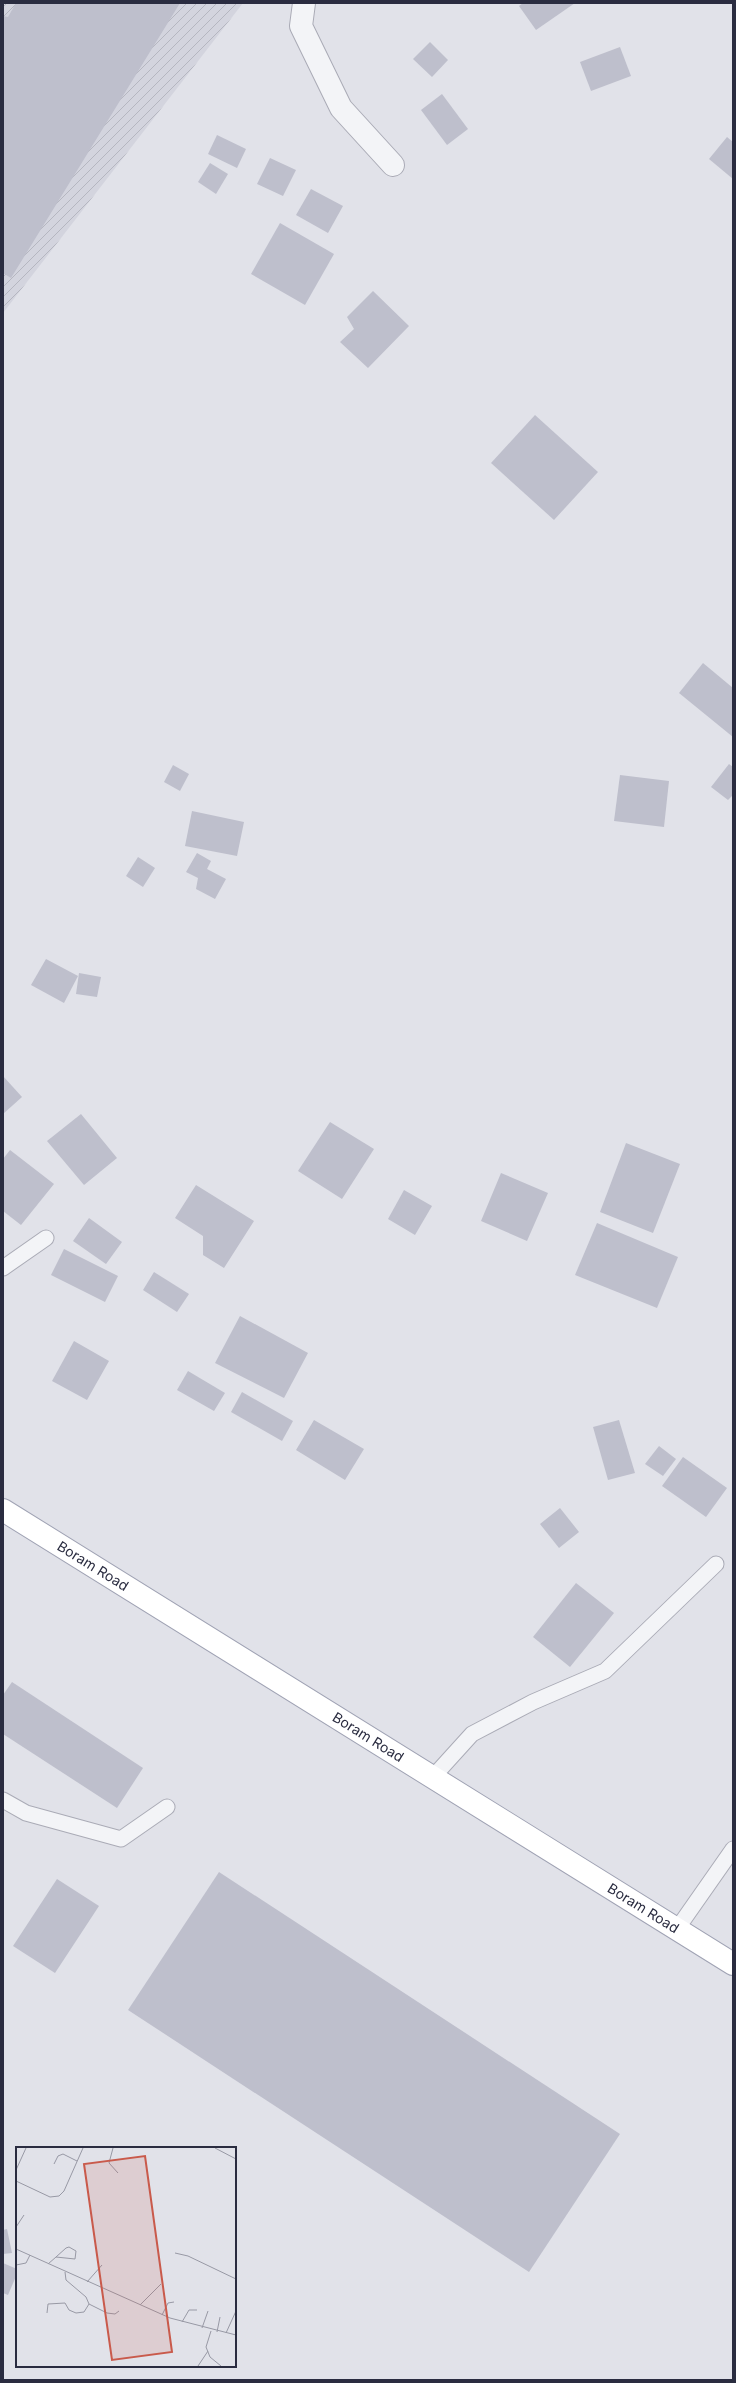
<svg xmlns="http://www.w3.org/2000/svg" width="736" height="2383" font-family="Inter,sans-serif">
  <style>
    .industrial { fill: url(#industrial-furrows) }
    .building { fill: #bebfcc }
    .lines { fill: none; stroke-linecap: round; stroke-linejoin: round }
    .lane-casing { stroke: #aaabb6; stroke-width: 17 }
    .street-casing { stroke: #aaabb6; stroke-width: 24 }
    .primary-casing { stroke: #a0a3b4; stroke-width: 24 }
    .lane { stroke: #f3f4f7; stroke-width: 15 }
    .street { stroke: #f3f4f7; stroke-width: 22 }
    .primary { stroke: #fff; stroke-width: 22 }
    .labels { text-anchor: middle; stroke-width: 3; stroke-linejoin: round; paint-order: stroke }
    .street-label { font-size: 14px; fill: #2a2c40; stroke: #f0f1f6 }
    .inset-road { fill: none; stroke: #9899a5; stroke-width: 1 }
    .view { fill: #c95a4b; fill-opacity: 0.15; stroke: #c95a4b; stroke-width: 2 }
    .inset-edge { fill: none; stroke: #2a2c40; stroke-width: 2 }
  </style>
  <defs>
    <pattern id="industrial-furrows" width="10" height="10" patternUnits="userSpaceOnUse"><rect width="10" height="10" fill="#d3d4de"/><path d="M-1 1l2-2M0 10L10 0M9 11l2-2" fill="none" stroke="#b5b6c0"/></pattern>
  </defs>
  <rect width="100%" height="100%" fill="#e1e2e9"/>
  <!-- industrial -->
  <path class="industrial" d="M3,3H243L3,313Z"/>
  <!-- building -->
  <g class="building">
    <path d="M16,3H180L11,278L3,273V16L8,17Z"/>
    <path d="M523,3H575L536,30L519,6Z"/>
    <path d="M430,42L448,60L432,77L413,59Z"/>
    <path d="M620,47L631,76L591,91L580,62Z"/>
    <path d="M442,94L468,129L447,145L421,110Z"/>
    <path d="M217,135L246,149L237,168L208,154Z"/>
    <path d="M727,137L733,142V179L709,159Z"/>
    <path d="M270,158L296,170L283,196L257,184Z"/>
    <path d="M210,163L228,174L216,194L198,182Z"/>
    <path d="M311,189L343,206L328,233L296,215Z"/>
    <path d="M280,223L334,254L305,305L251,274Z"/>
    <path d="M373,291L409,326L368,368L340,342L354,329L347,317Z"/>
    <path d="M535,415L598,472L554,520L491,463Z"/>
    <path d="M703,663L733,688V737L679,693Z"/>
    <path d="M729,764L733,767V795L728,800L711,787Z"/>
    <path d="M173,765L189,774L180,791L164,782Z"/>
    <path d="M620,775L669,781L664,827L614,821Z"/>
    <path d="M192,811L244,822L237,856L185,846Z"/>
    <path d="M197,853L211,861L207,869L226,879L215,899L196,889L198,878L186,872Z"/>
    <path d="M138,857L155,868L143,887L126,876Z"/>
    <path d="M46,959L78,976L64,1003L31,985Z"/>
    <path d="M79,973L101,977L97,997L76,994Z"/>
    <path d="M3,1076L22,1097L3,1114Z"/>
    <path d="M81,1114L117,1158L84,1185L47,1141Z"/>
    <path d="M330,1122L374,1149L342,1199L298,1171Z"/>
    <path d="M626,1143L680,1164L653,1233L600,1212Z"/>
    <path d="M10,1150L54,1184L21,1225L3,1211V1159Z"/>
    <path d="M501,1173L548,1193L527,1241L481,1221Z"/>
    <path d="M196,1185L254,1221L224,1268L203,1255V1236L175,1218Z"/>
    <path d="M404,1190L432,1206L415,1235L388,1219Z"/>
    <path d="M89,1218L122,1242L106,1264L73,1241Z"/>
    <path d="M597,1223L678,1257L657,1308L575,1275Z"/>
    <path d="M64,1249L118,1276L105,1302L51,1275Z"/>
    <path d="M154,1272L189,1294L177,1312L143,1290Z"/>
    <path d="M240,1316L308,1353L284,1398L215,1363Z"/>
    <path d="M74,1341L109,1361L87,1400L52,1381Z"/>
    <path d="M188,1371L225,1393L214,1411L177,1390Z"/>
    <path d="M242,1392L293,1421L282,1441L231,1412Z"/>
    <path d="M314,1420L364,1449L345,1480L296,1450Z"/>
    <path d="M619,1420L635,1473L608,1480L593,1427Z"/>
    <path d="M659,1446L676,1459L663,1476L645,1464Z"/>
    <path d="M683,1457L727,1488L706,1517L662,1486Z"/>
    <path d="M560,1508L579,1532L559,1548L540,1524Z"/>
    <path d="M576,1583L614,1613L570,1667L533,1637Z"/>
    <path d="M12,1682L143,1768L117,1808L3,1734V1695Z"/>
    <path d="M219,1872L620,2134L529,2272L128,2010Z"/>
    <path d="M57,1879L99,1906L55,1973L13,1946Z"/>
    <path d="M7,2229L12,2253L3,2254V2230Z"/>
    <path d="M3,2263L17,2269V2274L8,2295L3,2293Z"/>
  </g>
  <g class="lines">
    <!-- lane casing -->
    <g class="lane-casing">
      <g id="lane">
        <path d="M3,1268L46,1238"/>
        <path d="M433,1777L472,1734L533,1702L605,1671L716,1564"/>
        <path d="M3,1800L26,1813L121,1839L167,1807"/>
        <path d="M677,1929L733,1849"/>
      </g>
    </g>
    <!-- street casing -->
    <g class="street-casing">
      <path id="street" d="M304,3L301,26L341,108L393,165"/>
    </g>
    <!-- primary casing -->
    <g class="primary-casing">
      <g id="primary">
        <path id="s1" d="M3,1510L733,1964"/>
      </g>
    </g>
    <!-- lane -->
    <use href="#lane" class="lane"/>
    <!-- street -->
    <use href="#street" class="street"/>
    <!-- primary -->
    <use href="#primary" class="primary"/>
  </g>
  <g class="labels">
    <!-- street labels -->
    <g class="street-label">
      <text dy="5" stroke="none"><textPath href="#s1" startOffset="106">Boram Road</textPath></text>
      <text dy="5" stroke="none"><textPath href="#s1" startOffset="430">Boram Road</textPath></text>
      <text dy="5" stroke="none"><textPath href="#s1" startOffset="754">Boram Road</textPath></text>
    </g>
  </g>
  <!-- overview -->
  <g transform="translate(16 2147)">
    <rect width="220" height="220" fill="#e1e2e9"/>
    <path class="inset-road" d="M97,1L93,16L102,26M199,1L220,12M38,17L42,9L47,7L61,14M0,23L10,1M0,34L34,50L43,49L48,44L67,1M0,80L8,68M0,102L154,171L220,188M159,106L172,109L220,132M32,117L40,110L59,112L60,104L53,100L50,101L40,110M0,118L10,116L14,108M71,135L86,118M73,157L91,166L99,167L103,164M124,158L145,137M31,166L32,157L49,156L53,163L60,166L68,165L73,157L70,150L50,133L49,125M146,168L152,156L158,155M166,175L173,163H181M186,181L192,164M195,184L190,200L194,210L205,219M201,185L204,170M210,186L220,164M182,219L192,204"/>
    <path class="view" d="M129,9L156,205L96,213L68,17Z"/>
    <rect width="220" height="220" class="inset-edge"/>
  </g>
  <!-- border -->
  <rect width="736" height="2383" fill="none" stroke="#2a2c40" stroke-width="8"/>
</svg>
